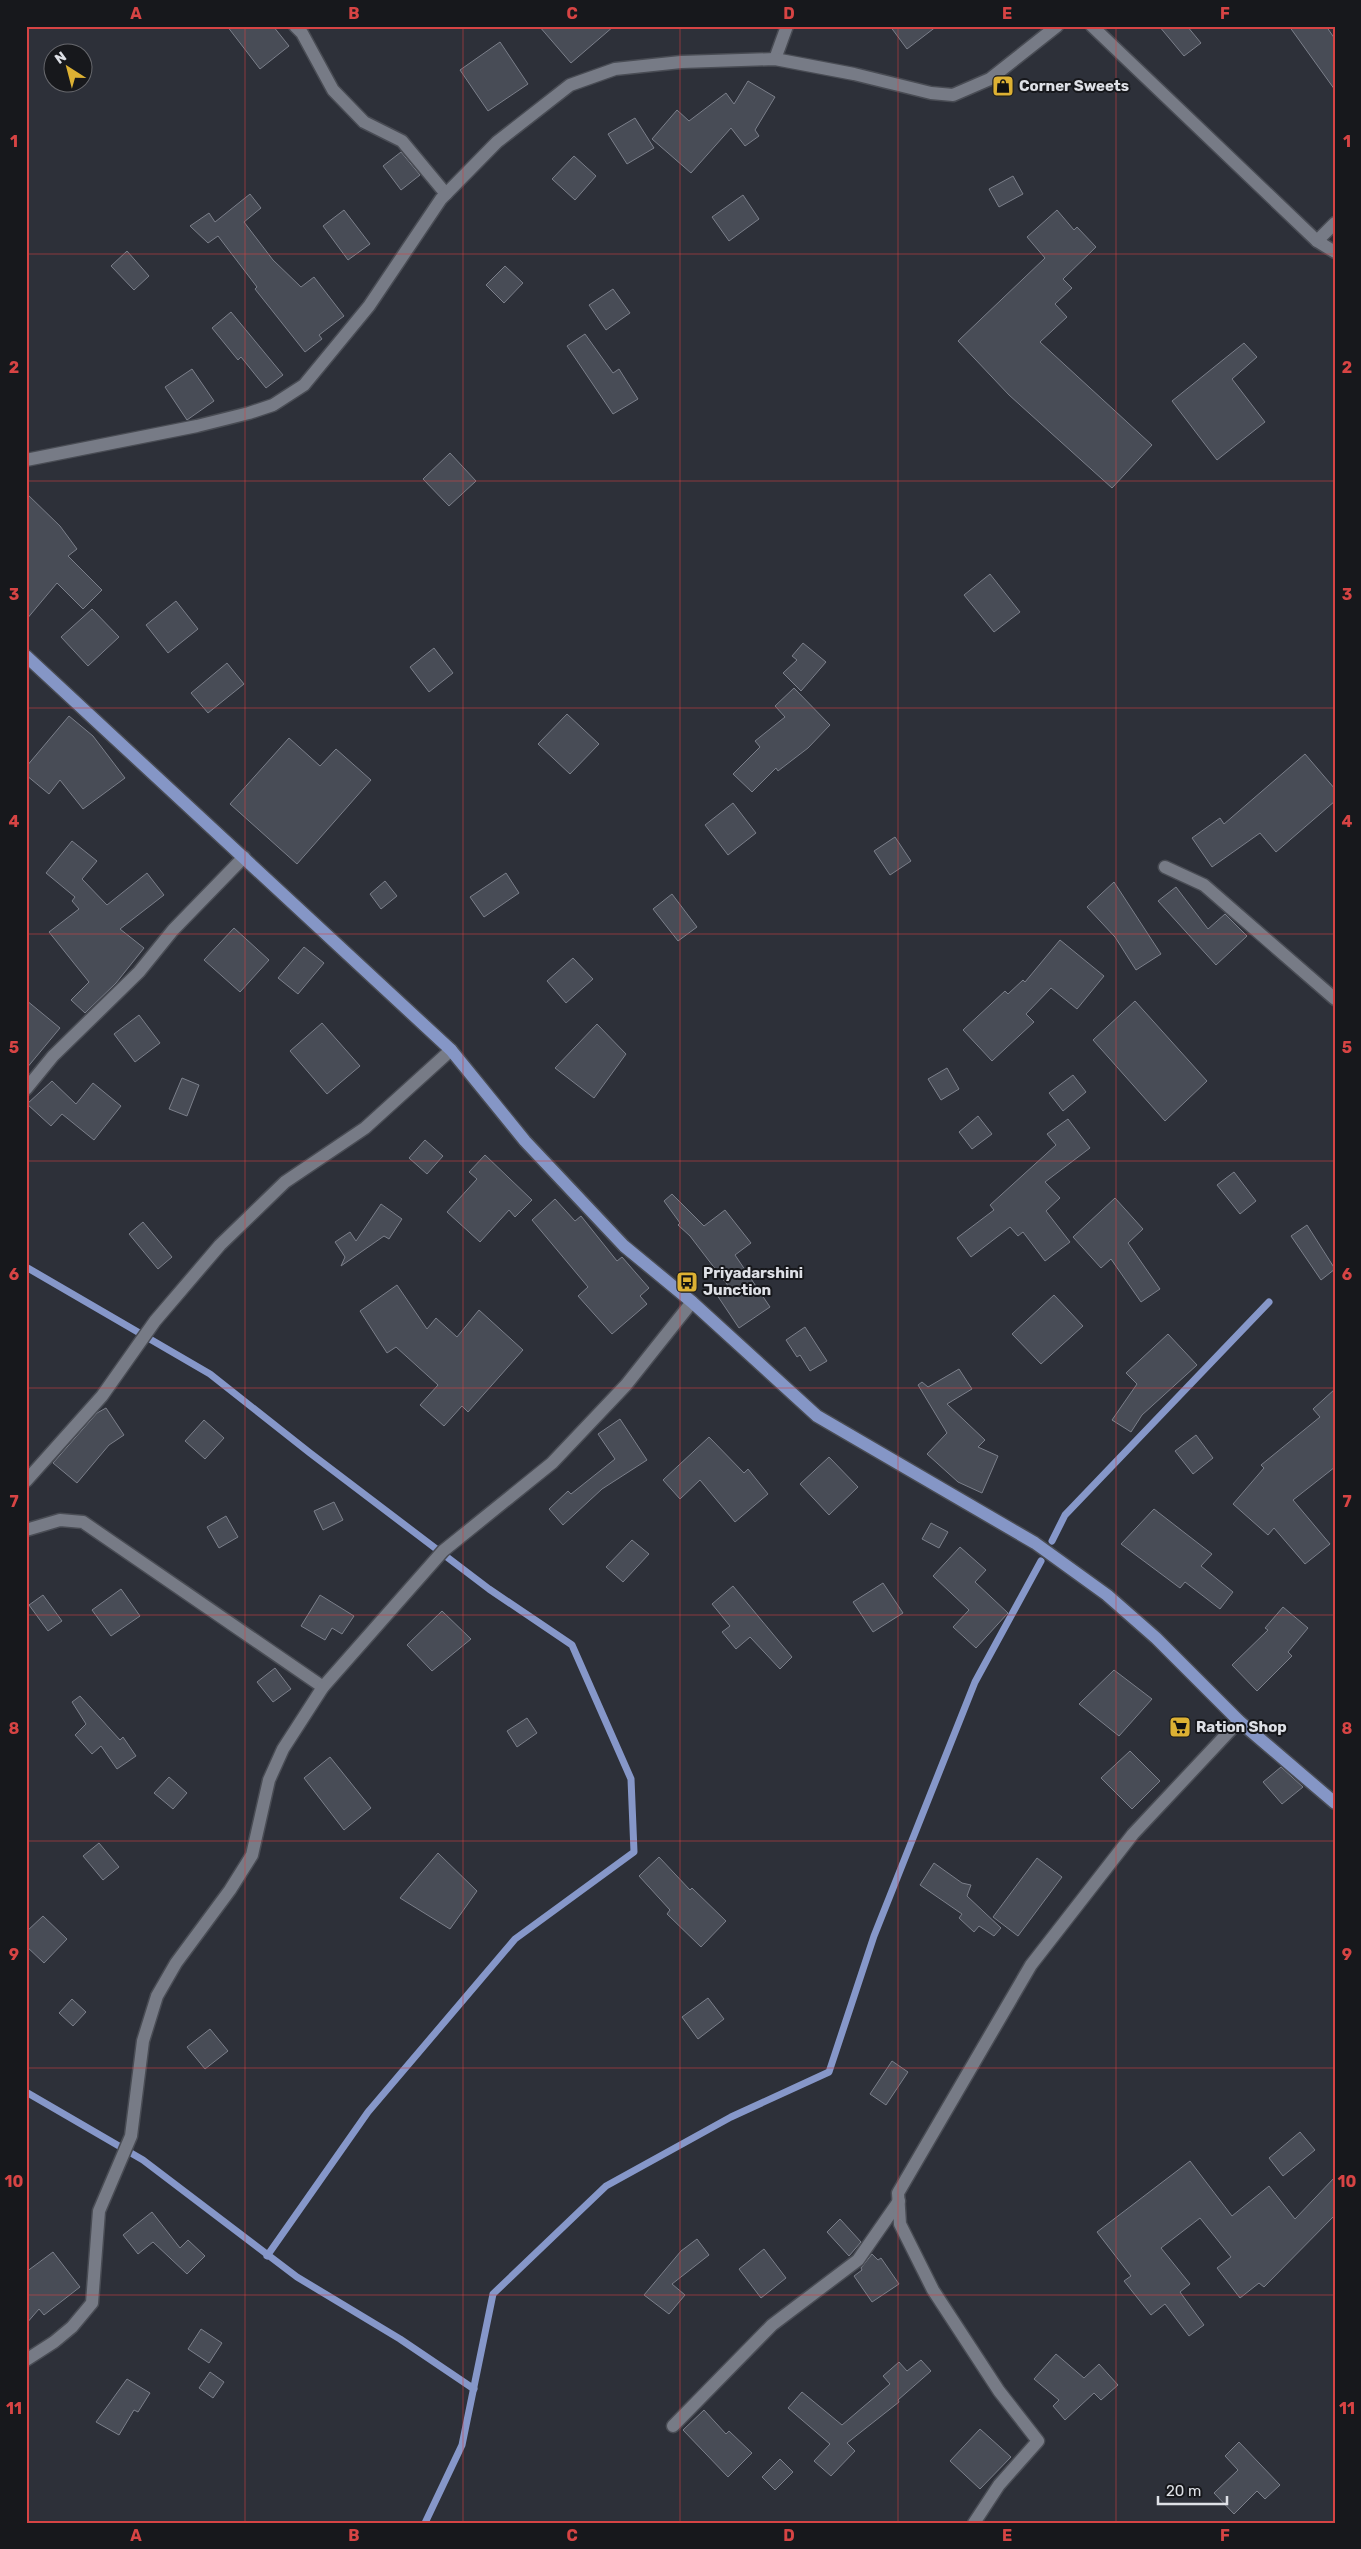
<svg xmlns="http://www.w3.org/2000/svg" width="1361" height="2549" font-family="Rubik,sans-serif">
  <style>
    .lines { fill: none; stroke-linecap: round; stroke-linejoin: round }
    .stream { stroke: #8697c9; stroke-width: 7 }
    .building { fill: #484c56; stroke: #7b7f8a }
    .minor-casing { stroke: #494c54; stroke-width: 15 }
    .major-casing { stroke: #494c54; stroke-width: 15 }
    .minor { stroke: #777b86; stroke-width: 12 }
    .major { stroke: #8596c6; stroke-width: 12 }
    .grid { fill: none; stroke: #d74444; stroke-width: 1; stroke-opacity: 0.55 }
    .labels { text-anchor: middle; stroke-width: 4; stroke-linejoin: round; paint-order: stroke }
    .poi-label { font-size: 15px; font-weight: bold; fill: #dee0e6; stroke: #17181c; text-anchor: start }
    .neatline { fill: none; stroke: #d74444; stroke-width: 2 }
    .grid-label { font-size: 16px; text-anchor: middle; font-weight: bold; fill: #d74444 }
  </style>
  <rect width="100%" height="100%" fill="#2d3039"/>
  <g class="lines">
    <!-- stream -->
    <g class="stream">
      <path d="M26,1267L210,1374L310,1453L489,1589L572,1645L631,1779L634,1852L515,1939L368,2112L267,2256"/>
      <path d="M1052,1541L1065,1515L1269,1302"/>
      <path d="M26,2092L143,2160L297,2277L400,2339L474,2389"/>
      <path d="M425,2523L462,2445L493,2294L606,2186L731,2117L829,2072L874,1936L975,1682L1041,1561"/>
    </g>
  </g>
  <!-- building -->
  <g class="building">
    <path d="M227,26H273L289,46L260,69Z"/>
    <path d="M539,26H614L571,63Z"/>
    <path d="M890,26H937L907,49Z"/>
    <path d="M1159,26H1187L1201,43L1184,56Z"/>
    <path d="M1289,26H1326L1335,39V90Z"/>
    <path d="M500,42L528,84L488,111L460,70Z"/>
    <path d="M748,81L775,97L755,130L759,136L745,146L731,128L691,173L652,139L677,110L689,121L726,93L734,104Z"/>
    <path d="M635,118L654,148L627,164L608,134Z"/>
    <path d="M401,152L420,175L401,190L383,166Z"/>
    <path d="M574,156L596,176L575,200L552,179Z"/>
    <path d="M1013,176L1023,194L999,207L989,189Z"/>
    <path d="M250,194L261,208L244,222L273,260L301,287L314,277L344,316L319,335L322,339L305,352L255,289L257,287L218,236L208,243L190,226L209,213L215,222Z"/>
    <path d="M743,195L759,219L729,241L712,217Z"/>
    <path d="M344,210L370,244L348,260L323,226Z"/>
    <path d="M1057,210L1074,230L1077,227L1096,247L1063,279L1072,288L1055,304L1067,317L1040,342L1152,445L1112,488L1009,395L958,341L1045,258L1027,237Z"/>
    <path d="M127,251L149,276L134,290L111,266Z"/>
    <path d="M505,266L523,283L504,303L486,285Z"/>
    <path d="M613,289L630,313L606,330L589,305Z"/>
    <path d="M231,312L283,375L266,388L241,357L238,360L212,328Z"/>
    <path d="M585,334L613,373L619,369L638,399L613,414L567,346Z"/>
    <path d="M1244,343L1257,357L1232,379L1265,422L1217,460L1172,401Z"/>
    <path d="M192,369L214,401L187,420L165,387Z"/>
    <path d="M450,453L476,481L449,506L423,479Z"/>
    <path d="M26,493L60,526L77,549L68,556L102,590L83,609L57,583L26,620Z"/>
    <path d="M990,574L1020,612L994,632L964,595Z"/>
    <path d="M176,601L198,629L168,653L146,625Z"/>
    <path d="M92,609L119,637L88,666L61,637Z"/>
    <path d="M803,643L826,662L801,691L783,673L797,660L792,656Z"/>
    <path d="M434,648L453,673L429,692L410,667Z"/>
    <path d="M227,663L244,684L208,713L191,693Z"/>
    <path d="M794,688L830,725L808,748L778,771L776,768L752,792L733,774L760,747L755,741L785,717L775,706Z"/>
    <path d="M567,714L599,744L570,774L538,744Z"/>
    <path d="M69,716L93,736L125,778L83,809L60,780L49,794L26,775V767Z"/>
    <path d="M289,738L320,766L336,749L371,780L297,864L230,804Z"/>
    <path d="M1305,754L1335,789V801L1276,852L1260,833L1212,867L1192,838L1220,818L1224,824Z"/>
    <path d="M733,803L756,833L728,855L705,825Z"/>
    <path d="M895,837L911,861L890,875L874,851Z"/>
    <path d="M72,841L97,861L82,879L107,905L147,873L164,895L120,929L144,948L116,983L85,1013L71,1000L89,982L49,932L79,909L72,901L75,897L46,873Z"/>
    <path d="M506,873L519,893L484,917L470,897Z"/>
    <path d="M385,881L397,896L381,909L370,894Z"/>
    <path d="M1114,882L1161,954L1136,970L1115,937L1087,907Z"/>
    <path d="M1176,887L1208,929L1225,914L1247,936L1216,965L1158,901Z"/>
    <path d="M672,894L697,927L678,941L653,909Z"/>
    <path d="M234,928L269,960L240,992L204,960Z"/>
    <path d="M1060,940L1104,976L1077,1009L1051,988L1026,1014L1034,1022L992,1061L963,1030L1005,991L1008,994L1023,980L1025,982Z"/>
    <path d="M304,947L324,963L298,994L278,978Z"/>
    <path d="M573,958L593,979L566,1003L547,981Z"/>
    <path d="M26,1000L60,1028L26,1069Z"/>
    <path d="M1135,1001L1207,1081L1165,1121L1093,1040Z"/>
    <path d="M139,1015L160,1043L135,1062L114,1034Z"/>
    <path d="M322,1023L360,1066L327,1094L290,1051Z"/>
    <path d="M597,1024L626,1054L594,1098L555,1068Z"/>
    <path d="M947,1068L959,1089L941,1100L928,1079Z"/>
    <path d="M1073,1075L1086,1092L1063,1111L1049,1093Z"/>
    <path d="M182,1078L199,1085L187,1116L169,1109Z"/>
    <path d="M52,1081L76,1104L93,1083L121,1106L94,1140L62,1114L51,1126L27,1104Z"/>
    <path d="M978,1116L992,1134L972,1149L959,1132Z"/>
    <path d="M1068,1119L1090,1148L1045,1182L1060,1198L1046,1211L1070,1242L1045,1261L1023,1232L1018,1236L1010,1227L971,1257L957,1238L994,1210L990,1205L1056,1145L1047,1134Z"/>
    <path d="M425,1140L443,1156L427,1174L409,1158Z"/>
    <path d="M485,1155L532,1200L515,1217L509,1210L480,1242L447,1212L477,1179L469,1172Z"/>
    <path d="M1234,1172L1256,1201L1240,1214L1217,1185Z"/>
    <path d="M672,1194L704,1226L725,1210L751,1243L735,1255L770,1307L739,1328L717,1295L729,1287L690,1236L678,1225L680,1223L664,1201Z"/>
    <path d="M1115,1198L1143,1229L1128,1243L1160,1289L1141,1302L1111,1259L1101,1268L1073,1237Z"/>
    <path d="M555,1199L575,1221L581,1216L617,1261L622,1257L649,1288L640,1296L647,1304L612,1334L578,1296L588,1287L532,1220Z"/>
    <path d="M381,1204L402,1219L389,1239L384,1236L341,1266L345,1257L335,1242L350,1232L356,1241Z"/>
    <path d="M143,1222L172,1257L158,1269L129,1234Z"/>
    <path d="M1307,1225L1335,1269L1321,1280L1291,1236Z"/>
    <path d="M397,1285L427,1329L436,1318L457,1337L479,1310L523,1350L468,1412L462,1406L444,1426L420,1405L438,1385L396,1347L387,1353L360,1311Z"/>
    <path d="M1054,1295L1083,1326L1041,1364L1012,1334Z"/>
    <path d="M805,1327L827,1361L810,1371L800,1355L797,1357L786,1340Z"/>
    <path d="M1168,1334L1197,1365L1142,1415L1131,1432L1112,1420L1137,1384L1126,1373Z"/>
    <path d="M959,1369L972,1389L947,1404L985,1440L978,1447L998,1456L982,1493L958,1482L927,1454L947,1433L918,1385L922,1382L928,1387Z"/>
    <path d="M1335,1389V1467L1293,1500L1330,1544L1305,1564L1274,1528L1268,1535L1233,1504L1264,1468L1261,1465L1320,1417L1313,1409Z"/>
    <path d="M106,1408L124,1435L109,1445L77,1483L53,1463L97,1413Z"/>
    <path d="M620,1419L647,1460L602,1489L563,1525L549,1509L568,1491L571,1494L615,1459L598,1434Z"/>
    <path d="M204,1420L224,1438L205,1459L185,1441Z"/>
    <path d="M1196,1435L1213,1458L1193,1474L1175,1451Z"/>
    <path d="M709,1437L744,1473L748,1469L768,1494L735,1522L700,1480L680,1499L663,1480Z"/>
    <path d="M829,1457L858,1487L829,1515L800,1484Z"/>
    <path d="M334,1502L343,1520L323,1530L314,1511Z"/>
    <path d="M1154,1509L1212,1554L1201,1566L1233,1592L1220,1609L1185,1582L1180,1588L1121,1544Z"/>
    <path d="M226,1516L238,1537L219,1548L207,1527Z"/>
    <path d="M931,1523L948,1532L939,1548L922,1539Z"/>
    <path d="M632,1540L649,1554L623,1582L606,1567Z"/>
    <path d="M960,1547L986,1570L975,1582L1008,1613L976,1648L953,1627L969,1610L933,1576Z"/>
    <path d="M883,1583L903,1613L873,1632L853,1602Z"/>
    <path d="M733,1586L792,1657L780,1669L750,1637L736,1649L722,1632L730,1626L712,1604Z"/>
    <path d="M121,1589L140,1616L111,1636L92,1610Z"/>
    <path d="M43,1595L62,1621L48,1631L29,1605Z"/>
    <path d="M320,1595L354,1616L342,1634L332,1628L325,1640L301,1626Z"/>
    <path d="M1283,1607L1308,1628L1288,1652L1292,1656L1257,1691L1232,1665L1268,1630L1265,1628Z"/>
    <path d="M442,1611L471,1639L432,1671L407,1645Z"/>
    <path d="M275,1668L291,1689L273,1702L257,1682Z"/>
    <path d="M1114,1670L1152,1699L1119,1736L1079,1704Z"/>
    <path d="M80,1696L120,1740L123,1737L136,1756L117,1769L101,1746L92,1754L75,1735L86,1724L72,1702Z"/>
    <path d="M527,1718L537,1733L517,1747L507,1731Z"/>
    <path d="M1130,1751L1160,1781L1132,1809L1101,1778Z"/>
    <path d="M330,1757L371,1808L344,1830L304,1778Z"/>
    <path d="M1281,1767L1303,1787L1282,1804L1263,1782Z"/>
    <path d="M169,1777L187,1793L173,1809L154,1793Z"/>
    <path d="M99,1843L119,1867L103,1880L83,1856Z"/>
    <path d="M438,1853L477,1891L450,1929L400,1898Z"/>
    <path d="M659,1857L690,1890L692,1888L726,1921L701,1947L667,1914L670,1910L639,1876Z"/>
    <path d="M1037,1858L1062,1877L1018,1936L993,1917Z"/>
    <path d="M934,1863L962,1883L971,1885L967,1896L1001,1928L994,1936L979,1926L974,1932L959,1918L962,1914L920,1885Z"/>
    <path d="M43,1916L67,1939L44,1963L26,1946V1932Z"/>
    <path d="M708,1998L724,2019L698,2039L682,2017Z"/>
    <path d="M72,1999L86,2012L73,2026L59,2013Z"/>
    <path d="M210,2029L228,2051L205,2069L187,2047Z"/>
    <path d="M892,2061L908,2072L886,2105L870,2094Z"/>
    <path d="M1300,2132L1315,2150L1283,2176L1269,2158Z"/>
    <path d="M1190,2161L1232,2216L1269,2186L1295,2219L1335,2177V2215L1264,2287L1259,2283L1240,2298L1217,2268L1231,2257L1200,2218L1161,2248L1190,2284L1180,2292L1204,2325L1189,2336L1165,2304L1151,2315L1124,2281L1131,2276L1097,2232Z"/>
    <path d="M152,2212L180,2248L188,2240L205,2256L187,2274L153,2242L138,2254L123,2235Z"/>
    <path d="M840,2219L861,2242L849,2256L827,2232Z"/>
    <path d="M697,2239L709,2255L672,2284L685,2295L669,2314L644,2295L681,2251Z"/>
    <path d="M764,2249L786,2278L761,2298L739,2269Z"/>
    <path d="M53,2252L80,2287L44,2315L39,2309L26,2324V2272Z"/>
    <path d="M872,2254L878,2260L881,2258L899,2284L872,2302L854,2276L862,2270L861,2268Z"/>
    <path d="M201,2329L222,2343L209,2363L188,2349Z"/>
    <path d="M1056,2354L1084,2378L1099,2364L1118,2385L1101,2400L1094,2393L1065,2420L1053,2406L1059,2400L1034,2379Z"/>
    <path d="M921,2360L931,2371L898,2400L899,2402L847,2443L855,2451L831,2476L814,2461L830,2444L788,2408L802,2392L842,2425L890,2384L883,2376L899,2362L907,2371Z"/>
    <path d="M210,2372L224,2382L213,2398L199,2388Z"/>
    <path d="M127,2379L150,2393L138,2412L134,2410L119,2435L96,2422Z"/>
    <path d="M704,2410L726,2434L729,2431L752,2453L728,2477L683,2430Z"/>
    <path d="M980,2429L1011,2457L980,2489L950,2461Z"/>
    <path d="M1239,2442L1280,2485L1265,2499L1257,2491L1234,2514L1214,2493L1238,2470L1225,2456Z"/>
    <path d="M780,2459L793,2472L775,2490L762,2477Z"/>
  </g>
  <g class="lines">
    <!-- minor casing -->
    <g class="minor-casing">
      <g id="minor">
        <path d="M295,26L302,33L333,90L364,122L402,141L446,194"/>
        <path d="M1092,26L1317,241L1335,252"/>
        <path d="M775,59L787,26"/>
        <path d="M1317,241L1335,223"/>
        <path d="M26,460L197,426L249,413L273,405L304,385L369,306L441,199L497,142L570,85L615,69L681,62L775,59L854,74L931,93L953,95L990,79L1057,26"/>
        <path d="M1165,867L1204,885L1335,999"/>
        <path d="M26,1089L53,1056L139,972L173,930L244,857"/>
        <path d="M26,1481L102,1396L155,1321L220,1245L285,1182L365,1128L451,1050"/>
        <path d="M26,1530L60,1520L83,1522L323,1687"/>
        <path d="M26,2360L54,2342L72,2327L92,2303L99,2211L131,2136L143,2041L157,1996L176,1963L230,1890L252,1855L269,1780L283,1749L323,1687L443,1551L552,1463L626,1385L692,1302"/>
        <path d="M673,2426L772,2325L858,2260L899,2201"/>
        <path d="M974,2523L999,2485L1038,2441L999,2391L933,2290L900,2224L898,2193L1031,1965L1133,1834L1239,1721"/>
      </g>
    </g>
    <!-- major casing -->
    <g class="major-casing">
      <path id="major" d="M26,656L451,1050L525,1141L624,1246L692,1302L817,1416L1035,1543L1107,1595L1156,1638L1239,1721L1335,1803"/>
    </g>
    <!-- minor -->
    <use href="#minor" class="minor"/>
    <!-- major -->
    <use href="#major" class="major"/>
  </g>
  <!-- grid -->
  <path class="grid" d="M245,26V2523M463,26V2523M680,26V2523M898,26V2523M1116,26V2523M26,254H1335M26,481H1335M26,708H1335M26,934H1335M26,1161H1335M26,1388H1335M26,1615H1335M26,1841H1335M26,2068H1335M26,2295H1335"/>
  <!-- icons -->
  <defs>
    <g id="shop-square" transform="scale(1.125)"><rect x="-9" y="-9" width="18" height="18" rx="4" fill="#ddb133" stroke="#17181c"/><path d="M-5-2.5h2.3a2.7 3.5 0 0 1 5.4 0H5L5.5 6h-11ZM-1.5-2.5h3a1.5 2.3 0 0 0-3 0Z" fill="#111"/></g>
    <g id="bus-square" transform="scale(1.125)"><rect x="-9" y="-9" width="18" height="18" rx="4" fill="#ddb133" stroke="#17181c"/><path d="M-5-6H5V4H4V6H2V4H-2V6H-4V4H-5ZM-3.5-4V0h7V-4ZM-3.5 1.2v1.5H-2V1.2ZM2 1.2v1.5H3.5V1.2Z" fill="#111"/></g>
    <g id="supermarket-square" transform="scale(1.125)"><rect x="-9" y="-9" width="18" height="18" rx="4" fill="#ddb133" stroke="#17181c"/><path d="M-6-5.5h2.5l.6 2H6L4.5 2H-2.5L-4.4-4H-6ZM-1.5 3.2a1.3 1.3 0 1 0 .1 0ZM3 3.2a1.3 1.3 0 1 0 .1 0Z" fill="#111"/></g>
  </defs>
  <g fill-rule="evenodd">
    <use href="#shop-square" x="1003" y="86"/>
    <use href="#bus-square" x="687" y="1282"/>
    <use href="#supermarket-square" x="1180" y="1727"/>
  </g>
  <g class="labels">
    <!-- poi labels -->
    <g class="poi-label">
      <text x="1019" y="91">Corner Sweets</text>
      <text x="703" y="1278">Priyadarshini<tspan x="703" dy="17">Junction</tspan></text>
      <text x="1196" y="1732">Ration Shop</text>
    </g>
  </g>
  <!-- border -->
  <rect width="1361" height="2549" fill="none" stroke="#17181c" stroke-width="55"/>
  <!-- north arrow -->
  <g transform="translate(68 68) rotate(324)"><circle r="24" fill="#17181c" stroke="#67686d"/>
  <path d="M0-4L9 19L0 12L-9 19Z" fill="#ddb133"/>
  <text y="-8" font-size="14" font-weight="bold" text-anchor="middle" fill="#dee0e6">N</text>
  </g>
  <!-- scale -->
  <path d="M1158 2496v8h69v-8" fill="none" stroke="#dee0e6" stroke-width="2.5"/>
  <text x="1166" y="2496" font-size="15" fill="#dee0e6" stroke="#17181c" stroke-width="4" paint-order="stroke">20 m</text>
  <rect x="28" y="28" width="1306" height="2494" class="neatline"/>
  <g class="grid-label">
    <text x="136" y="19">A</text>
    <text x="354" y="19">B</text>
    <text x="572" y="19">C</text>
    <text x="789" y="19">D</text>
    <text x="1007" y="19">E</text>
    <text x="1225" y="19">F</text>
    <text x="14" y="147">1</text>
    <text x="1347" y="147">1</text>
    <text x="14" y="373">2</text>
    <text x="1347" y="373">2</text>
    <text x="14" y="600">3</text>
    <text x="1347" y="600">3</text>
    <text x="14" y="827">4</text>
    <text x="1347" y="827">4</text>
    <text x="14" y="1053">5</text>
    <text x="1347" y="1053">5</text>
    <text x="14" y="1280">6</text>
    <text x="1347" y="1280">6</text>
    <text x="14" y="1507">7</text>
    <text x="1347" y="1507">7</text>
    <text x="14" y="1734">8</text>
    <text x="1347" y="1734">8</text>
    <text x="14" y="1960">9</text>
    <text x="1347" y="1960">9</text>
    <text x="14" y="2187">10</text>
    <text x="1347" y="2187">10</text>
    <text x="14" y="2414">11</text>
    <text x="1347" y="2414">11</text>
    <text x="136" y="2541">A</text>
    <text x="354" y="2541">B</text>
    <text x="572" y="2541">C</text>
    <text x="789" y="2541">D</text>
    <text x="1007" y="2541">E</text>
    <text x="1225" y="2541">F</text>
  </g>
</svg>
